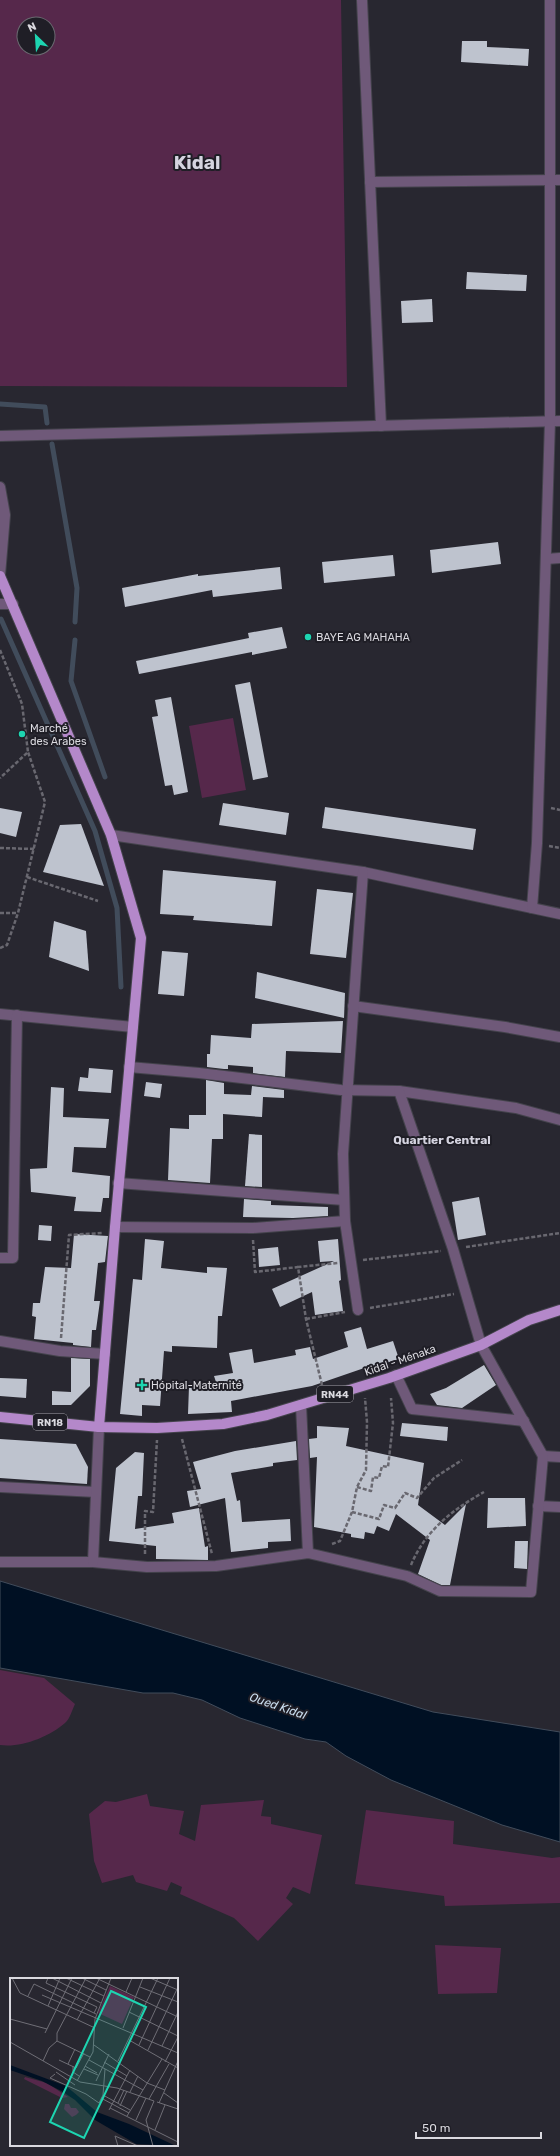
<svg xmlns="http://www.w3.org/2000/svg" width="560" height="2156" font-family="Rubik,sans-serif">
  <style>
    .green { fill: #56284b; fill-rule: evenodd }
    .water { fill: #001023; stroke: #414c5b }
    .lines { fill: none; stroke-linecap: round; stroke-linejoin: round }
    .stream { stroke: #414c5b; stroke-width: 5 }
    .building { fill: #bec3ce }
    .street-casing { stroke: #44434c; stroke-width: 12 }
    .primary-casing { stroke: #44434c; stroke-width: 12 }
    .path { stroke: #696870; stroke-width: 2.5; stroke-dasharray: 4 2; stroke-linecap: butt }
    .street { stroke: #6f5979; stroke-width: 10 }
    .primary { stroke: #b488ca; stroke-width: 10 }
    .poi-dot { fill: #1dd5b1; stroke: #1f1e26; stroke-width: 1.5 }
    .labels { text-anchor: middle; stroke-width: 4; stroke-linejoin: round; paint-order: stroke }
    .shield { fill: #1f1e26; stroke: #a2a1a8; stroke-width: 1 }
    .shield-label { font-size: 10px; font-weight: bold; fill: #dad9df }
    .poi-label { font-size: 11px; fill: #dad9df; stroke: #1f1e26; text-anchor: start }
    .street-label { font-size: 11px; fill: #dad9df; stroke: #1f1e26 }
    .neighbourhood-label { font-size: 12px; font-weight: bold; fill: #d5d4e0; stroke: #1f1e26 }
    .water-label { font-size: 12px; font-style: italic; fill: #cbdeef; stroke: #1f1e26 }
    .town-label { font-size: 19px; font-weight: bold; fill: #d5d4e0; stroke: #1f1e26 }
    .inset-road { fill: none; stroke: #6f6e76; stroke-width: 1 }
    .view { fill: #1dd5b1; fill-opacity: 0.15; stroke: #1dd5b1; stroke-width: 2 }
    .inset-edge { fill: none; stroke: #dad9df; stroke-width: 2 }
  </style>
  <rect width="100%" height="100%" fill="#282730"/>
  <!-- green -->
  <g class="green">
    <path d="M0,0H341L347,387L0,386ZM24,24H48V48H24Z"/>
    <path d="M233,718L246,790L202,798L189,726Z"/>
    <path d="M0,1670L44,1678L75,1704C72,1710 70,1719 65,1723C49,1737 21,1748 0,1745Z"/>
    <path d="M147,1794L150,1806L184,1811L179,1834L195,1841L201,1805L264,1800L261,1816L271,1817V1824L322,1835L310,1894L293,1887L286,1898L293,1904L258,1941L234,1918L180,1894L182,1887L171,1882L167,1891L136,1882L133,1875L102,1883L94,1861L89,1814L105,1801L116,1802Z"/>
    <path d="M366,1810L454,1821L453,1844L552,1858L560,1857V1903L445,1906L444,1896L355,1884Z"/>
    <path d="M435,1945L501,1948L497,1993L438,1994Z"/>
  </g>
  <!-- water -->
  <path class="water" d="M0,1581L433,1712L560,1732V1842L502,1825L391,1780L346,1756L326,1742L305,1739L240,1718L202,1700L173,1693H143L0,1668Z"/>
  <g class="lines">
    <!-- stream -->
    <g class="stream">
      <path d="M0,404L45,407L47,423"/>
      <path d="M52,444L77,588L75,622"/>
      <path d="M1,619L95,831L117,908L121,987"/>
      <path d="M75,640L71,681L105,777"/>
    </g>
  </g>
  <!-- building -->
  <g class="building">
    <path d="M462,41H487V47L529,49L528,66L461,62Z"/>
    <path d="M467,272L527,275L526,291L466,289Z"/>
    <path d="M432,299L433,322L402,323L401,301Z"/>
    <path d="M498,542L501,564L432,573L430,550Z"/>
    <path d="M393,555L395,576L324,583L322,562Z"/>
    <path d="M280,567L282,589L213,597L212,590L125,607L122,588L198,574V576Z"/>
    <path d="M282,627L287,648L252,655V652L139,674L136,661L249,638L248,633Z"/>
    <path d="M250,682L268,777L253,780L235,685Z"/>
    <path d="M171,697L188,792L174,795L172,785L165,786L152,717L158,716L155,700Z"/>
    <path d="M223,803L289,813L286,835L219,825Z"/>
    <path d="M325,807L476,829L473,850L322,828Z"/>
    <path d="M0,808L22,812L16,837L0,833Z"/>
    <path d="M81,824L104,886L43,872L60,825Z"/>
    <path d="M163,870L276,881L272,926L193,920L194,916L160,914Z"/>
    <path d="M317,889L353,893L346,958L310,954Z"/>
    <path d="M54,921L86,931L89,971L49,957Z"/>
    <path d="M162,951L188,953L184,996L158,994Z"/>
    <path d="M257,972L345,993L344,1018L255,998Z"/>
    <path d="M343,1021L341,1053L286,1051L285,1077L253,1073V1067L228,1065V1069H224L207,1067V1054H210L211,1035L251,1038L252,1024Z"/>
    <path d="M89,1068L113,1070L111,1093L78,1091L80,1077L88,1078Z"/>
    <path d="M206,1080L224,1083V1094L251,1095L252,1086L284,1090V1098L263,1097L262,1117L223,1114V1139H212L210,1183L168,1180L170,1128L189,1129V1115H206Z"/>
    <path d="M146,1082L162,1084L160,1098L144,1096Z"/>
    <path d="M51,1087L64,1088L63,1117L109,1119L106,1148L74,1147L72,1172L110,1176L109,1198H103L101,1212L74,1211L76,1197L31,1192L30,1169L47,1168Z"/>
    <path d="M249,1134L262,1135V1187L245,1186Z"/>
    <path d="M479,1197L486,1235L458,1240L452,1202Z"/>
    <path d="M244,1199L271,1201V1205L328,1207V1216L293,1218L243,1217Z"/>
    <path d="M39,1225L52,1226L51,1241L38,1240Z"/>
    <path d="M74,1234L108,1236L105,1262L98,1263L94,1301H100L96,1330H92L91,1347L73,1345V1343L34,1339L36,1317L32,1316L33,1303H40L45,1267L71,1268Z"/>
    <path d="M145,1239L164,1241L161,1268L207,1273V1267L227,1268L222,1316H218L217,1348L172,1346V1352L164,1351L160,1406L142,1405V1416L120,1414L133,1279L142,1280Z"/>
    <path d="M338,1239L341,1280L339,1281L343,1311L315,1315L312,1292L280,1307L272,1289L334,1261L320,1262L318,1241Z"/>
    <path d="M278,1247L280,1265L259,1267L258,1249Z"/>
    <path d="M361,1327L367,1349L393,1341L399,1359L373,1367V1365L312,1386L231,1401L232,1412L188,1414L189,1386L205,1387V1382H216L214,1376L233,1373L229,1353L252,1349L254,1363L296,1355L295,1350L310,1347L313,1359L348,1347L344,1332Z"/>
    <path d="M71,1358L90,1359V1386L71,1405H52V1391L71,1392Z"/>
    <path d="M484,1365L496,1385L462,1408L437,1405L430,1394L446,1388Z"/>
    <path d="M0,1378L27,1379L26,1398L0,1396Z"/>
    <path d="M402,1423L448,1427L447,1441L400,1436Z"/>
    <path d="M317,1426L349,1428L346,1446L424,1463L418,1505L445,1525L466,1504L450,1585H441L418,1574L430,1540L396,1514L389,1531L377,1526L374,1534L365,1532L364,1539L351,1537V1534L314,1527L317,1457L310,1458L309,1439L317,1438Z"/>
    <path d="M0,1439L76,1444L88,1467L87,1484L0,1478Z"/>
    <path d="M296,1441L297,1460L273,1463V1466L231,1473L237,1501L240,1500L242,1522L290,1519L291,1541L268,1542V1548L231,1552L225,1498L190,1507L187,1491L201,1489L193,1462L235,1451Z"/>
    <path d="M135,1452L144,1453L142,1496H138L135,1529L174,1523L172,1513L199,1508L205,1547L208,1546V1560L156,1559V1546L109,1541L116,1468Z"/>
    <path d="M488,1498H525L526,1526L487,1528Z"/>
    <path d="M515,1541H528L527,1569L514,1568Z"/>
  </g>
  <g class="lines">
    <!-- street casing -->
    <g class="street-casing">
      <g id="street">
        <path d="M362,0L381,426"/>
        <path d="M370,182L560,180"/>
        <path d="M0,436L560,421"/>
        <path d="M0,487L5,515L0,575"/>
        <path d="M546,559L560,558"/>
        <path d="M0,604H13"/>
        <path d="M111,835L363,872L560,914"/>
        <path d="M532,908L537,843L550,421V0"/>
        <path d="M353,1006L505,1027L560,1037"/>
        <path d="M0,1014L133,1027"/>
        <path d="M129,1067L199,1073L341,1090L399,1091L516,1108L560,1120"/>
        <path d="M118,1183L344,1200"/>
        <path d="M115,1227L253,1228L345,1221"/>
        <path d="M0,1258H13L17,1015"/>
        <path d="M358,1310L345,1221L343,1154L363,872"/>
        <path d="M0,1341L60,1351L105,1354"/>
        <path d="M396,1375L412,1409L524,1421"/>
        <path d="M301,1405L308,1553"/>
        <path d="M543,1456L560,1457"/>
        <path d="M0,1487L96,1492"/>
        <path d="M538,1506L560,1507"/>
        <path d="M0,1562H93L147,1567L216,1566L308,1553L407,1576L440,1591L531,1592L543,1456L481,1345L453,1249L399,1091"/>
        <path d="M93,1562L99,1427"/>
      </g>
    </g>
    <!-- primary casing -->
    <g class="primary-casing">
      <g id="primary">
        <path d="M0,576L111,835L141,938L115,1227L99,1427"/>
        <path d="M0,1417L99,1427L157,1428L223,1424L267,1415L389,1378L481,1345L529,1320L560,1310"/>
      </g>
    </g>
    <!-- path -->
    <g class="path">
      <path d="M0,650L22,704L28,752L0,778"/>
      <path d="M551,808L560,810"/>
      <path d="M549,846L560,848"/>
      <path d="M0,848L35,849"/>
      <path d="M27,877L98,901"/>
      <path d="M0,913H18"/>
      <path d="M0,948L7,945L18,913L45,802L28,752"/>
      <path d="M253,1240L255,1272L298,1267"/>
      <path d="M466,1247L560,1233"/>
      <path d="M363,1260L441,1251"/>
      <path d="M370,1308L454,1294"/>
      <path d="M306,1319L345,1312"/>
      <path d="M61,1338L69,1235L102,1233"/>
      <path d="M322,1385L306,1319L298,1267L338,1263"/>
      <path d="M182,1439L212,1554"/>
      <path d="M357,1487L371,1491L373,1477L379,1478L382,1466L388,1467L393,1423L391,1398"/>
      <path d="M352,1512L379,1519L384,1505L395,1508L405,1493L417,1498L434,1478L462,1460"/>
      <path d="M332,1544L340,1541L352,1512L357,1487L366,1470L367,1422L365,1398"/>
      <path d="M145,1554V1511L153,1512L157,1440"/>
      <path d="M411,1565C425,1531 452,1510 484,1492"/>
    </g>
    <!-- street -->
    <use href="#street" class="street"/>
    <!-- primary -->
    <use href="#primary" class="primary"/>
  </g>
  <!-- markers -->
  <g class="poi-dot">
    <circle cx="308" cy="637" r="4"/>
    <circle cx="22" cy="734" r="4"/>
    <path d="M140 1379h4v4h4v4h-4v4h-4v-4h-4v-4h4z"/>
  </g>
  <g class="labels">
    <!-- shield labels -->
    <g class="shield">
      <rect x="317" y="1386" width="36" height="16" rx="3"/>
      <rect x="33" y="1414" width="34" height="16" rx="3"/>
    </g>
    <g class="shield-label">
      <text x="335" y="1398">RN44</text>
      <text x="50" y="1426">RN18</text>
    </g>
    <!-- poi labels -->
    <g class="poi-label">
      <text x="316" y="641">BAYE AG MAHAHA</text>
      <text x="30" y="732">Marché<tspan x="30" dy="13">des Arabes</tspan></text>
      <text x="151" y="1389">Hópital-Maternité</text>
    </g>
    <!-- street labels -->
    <g class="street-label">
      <text transform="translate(400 1360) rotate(-19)" y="4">Kidal - Ménaka</text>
    </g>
    <!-- neighbourhood labels -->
    <g class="neighbourhood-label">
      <text x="442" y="1144">Quartier Central</text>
    </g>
    <!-- water labels -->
    <g class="water-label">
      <text transform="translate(278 1706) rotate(19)" y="4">Oued Kidal</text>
    </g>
    <!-- town labels -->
    <g class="town-label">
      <text x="197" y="169">Kidal</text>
    </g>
  </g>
  <!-- overview -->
  <g transform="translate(10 1978)">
    <rect width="168" height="168" fill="#282730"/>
    <path d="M100,8L124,19L112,46L88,35ZM15,99L37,105L58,119L52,120L14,101ZM55,126H59L61,130H66L69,134L66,137L62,139L54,131Z" fill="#56284b"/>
    <path d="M0,87L56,108L87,134L119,146L166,168L126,166L85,142L65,122L53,114L32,103L0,92Z" fill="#001023"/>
    <path class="inset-road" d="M2,0L10,15L85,50M38,0L36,5L87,29L84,35M42,0L91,25M56,0L94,18M72,0L96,12M86,0L168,39M140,0L168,12M130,9L168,24M116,14L122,0M32,17L168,75M18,18L24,6L86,36M38,28L50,0M119,34L168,58M0,41L37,51M67,42L90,0M113,50L133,0M35,55L62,0M119,62L168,90M47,63L80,79M0,64L70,104L107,110L144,123L136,142L143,168M84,67L137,105L155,112M129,67L160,0M152,68L168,34M138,72L168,9M49,82L66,90L74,75M79,82L133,112M33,83L39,70L47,63V55L76,0M108,83L148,0M94,84L117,98M155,84L168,59M58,86L65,71M63,88V94L69,98M75,88L87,95M74,91L88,97M46,94L65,107M45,96L40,100L76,116L89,125L93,117L95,91M67,103L83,74L85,41L101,0M86,103L99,76M120,114L128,98M154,115L168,125M93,117L120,132M91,120L119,135M139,121L159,86M147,124L168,131M108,125L114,112M149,125L168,83M110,128L117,113M100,130L168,164M99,132L120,92M117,138L152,81M126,142L136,120M145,152L155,127M108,168L105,158L128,168"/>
    <path class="view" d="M101,13L136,29L74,160L40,144Z"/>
    <rect width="168" height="168" class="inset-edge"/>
  </g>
  <!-- north arrow -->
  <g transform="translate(36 36) rotate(335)"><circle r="19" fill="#1f1e26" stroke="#6a6970"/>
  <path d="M0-3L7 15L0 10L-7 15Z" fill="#1dd5b1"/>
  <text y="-6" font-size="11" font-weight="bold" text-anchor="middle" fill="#dad9df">N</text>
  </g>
  <!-- scale -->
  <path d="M416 2132v6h125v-6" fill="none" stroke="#dad9df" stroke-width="2"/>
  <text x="422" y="2132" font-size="12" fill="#dad9df" stroke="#1f1e26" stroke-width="3" paint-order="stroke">50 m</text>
</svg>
